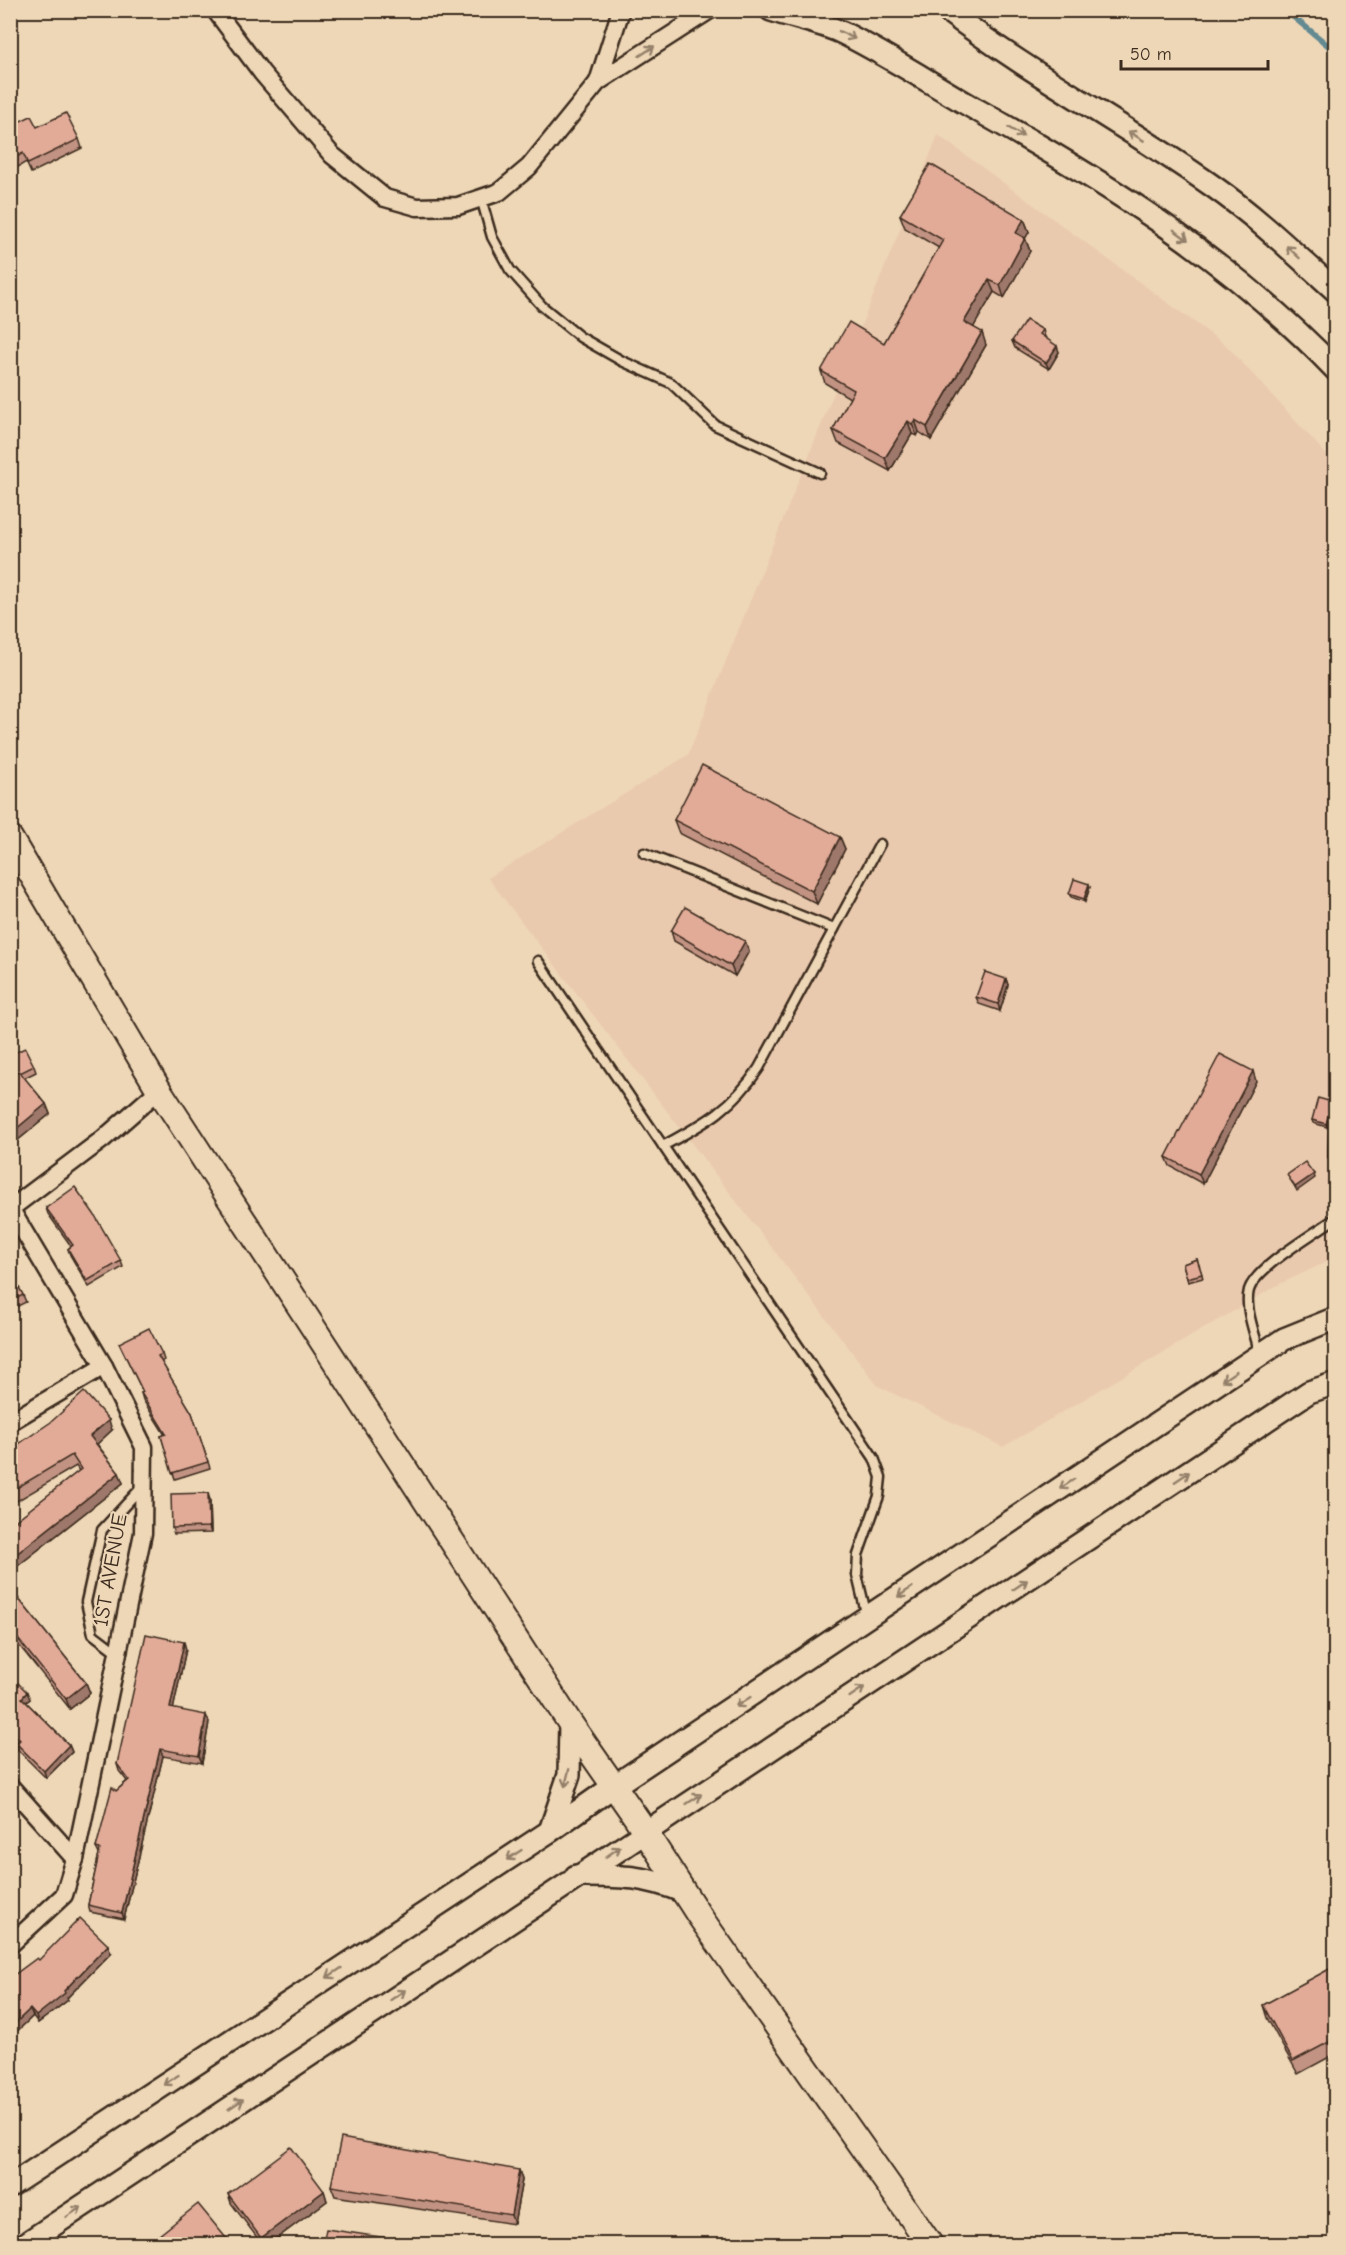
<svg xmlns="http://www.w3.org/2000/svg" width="1346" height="2255" font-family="'Comic Neue',sans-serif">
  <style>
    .built { fill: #eacaae }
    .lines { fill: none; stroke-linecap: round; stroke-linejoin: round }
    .stream { stroke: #638991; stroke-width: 6 }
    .service-casing { stroke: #3b2a1e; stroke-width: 13 }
    .minor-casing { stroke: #3b2a1e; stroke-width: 21 }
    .tertiary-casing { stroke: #3b2a1e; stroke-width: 26 }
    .secondary-casing { stroke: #3b2a1e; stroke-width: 28 }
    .service { stroke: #eed7b7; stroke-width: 8 }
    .minor { stroke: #eed7b7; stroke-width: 16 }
    .tertiary { stroke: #eed7b7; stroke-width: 21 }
    .secondary { stroke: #eed7b7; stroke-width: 24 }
    .wall { fill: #c29383; stroke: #3b2a1e; stroke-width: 1.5 }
    .shaded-wall { fill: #9e786a; stroke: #3b2a1e; stroke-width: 1.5 }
    .building { fill: #e2ab98; stroke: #3b2a1e; stroke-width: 1.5 }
    .oneway { stroke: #94806a }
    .labels { text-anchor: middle; stroke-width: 4.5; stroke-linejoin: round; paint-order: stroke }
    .street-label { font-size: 21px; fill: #3b2a1e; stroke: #eed7b7 }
  </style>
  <rect width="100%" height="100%" fill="#eed7b7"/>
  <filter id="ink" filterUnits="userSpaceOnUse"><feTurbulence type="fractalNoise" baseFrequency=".0167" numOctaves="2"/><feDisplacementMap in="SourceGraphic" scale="12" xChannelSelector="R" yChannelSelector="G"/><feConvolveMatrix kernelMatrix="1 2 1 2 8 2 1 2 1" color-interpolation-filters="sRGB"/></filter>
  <g filter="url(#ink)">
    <!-- built -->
    <path class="built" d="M938,135L1227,346L1335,464V1258L1278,1285L1003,1447L878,1386L488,878L688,755Z"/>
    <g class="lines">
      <!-- stream -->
      <path class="stream" d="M1285,10L1336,52"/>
      <!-- service casing -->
      <g class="service-casing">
        <g id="service">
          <path d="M481,198L492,237L510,270L542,306L580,337L622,361L671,383L715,425L820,473"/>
          <path d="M644,853L834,929"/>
          <path d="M538,961L874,1458L881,1477L879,1496L858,1555L857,1575L867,1617"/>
          <path d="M663,1146C705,1123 732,1109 759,1068L880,844"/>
          <path d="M1260,1355C1256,1336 1244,1309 1249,1290C1256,1267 1315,1233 1336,1218"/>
          <path d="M118,1653L93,1634L86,1602L102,1530L142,1487"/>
        </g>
      </g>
      <!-- minor casing -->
      <g class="minor-casing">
        <g id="minor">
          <path d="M215,10L262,73L332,155L385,198L417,207L458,206L499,192L529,167L598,82L710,10"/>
          <path d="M598,82L621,10"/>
          <path d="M10,1208L104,1366L144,1447L143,1533L75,1859L64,1895L10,1945"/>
          <path d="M10,1209L103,1139L159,1090"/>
          <path d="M10,1422L104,1366"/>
          <path d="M10,1786L75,1859"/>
        </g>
      </g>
      <!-- tertiary casing -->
      <g class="tertiary-casing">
        <g id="tertiary">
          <path d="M771,10C795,18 823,23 845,34C891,57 935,86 979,111C1110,185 1231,260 1336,370"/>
          <path d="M946,10C1033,76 1126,125 1214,187C1258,218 1296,255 1336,291"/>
          <path d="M550,1831L569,1775L570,1723"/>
          <path d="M576,1876C619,1876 643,1875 684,1892"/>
          <path d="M10,2186L550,1831L614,1786L1284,1339L1336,1318"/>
          <path d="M25,2244L1309,1392L1336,1383"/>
        </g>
      </g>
      <!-- secondary casing -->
      <g class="secondary-casing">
        <path id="secondary" d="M10,838L159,1090L570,1723L637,1819L698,1914L930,2244"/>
      </g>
      <!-- service -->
      <use href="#service" class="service"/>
      <!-- minor -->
      <use href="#minor" class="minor"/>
      <!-- tertiary -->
      <use href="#tertiary" class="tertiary"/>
      <!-- secondary -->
      <use href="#secondary" class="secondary"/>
    </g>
    <!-- wall -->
    <g class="wall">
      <path d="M10,126L37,127L79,139L82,148L31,173L26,162L15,169L10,160V133H11Z"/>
      <path d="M900,215L1024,219L1029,232L1025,238L1030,251L1004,298L994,292L973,327L986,345L931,440L919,432L917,436L912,434L890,471L838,443L833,430L850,398L825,383L821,371L884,343L939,248L905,228Z"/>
      <path d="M1043,330L1045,337L1059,352L1049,369L1015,348L1012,341Z"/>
      <path d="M674,820L840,837L845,849L817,904L679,833Z"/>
      <path d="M1090,887L1085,902L1071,897L1069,894Z"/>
      <path d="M671,931L745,941L749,951L735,976L674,941Z"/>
      <path d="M1006,979L1008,985L1000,1011L979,1004L976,997Z"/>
      <path d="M10,1055L34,1066L36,1072L24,1078L46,1104L50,1114L12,1145L10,1142Z"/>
      <path d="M1256,1081L1203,1184L1170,1166L1166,1157Z"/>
      <path d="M1333,1105L1329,1122H1335V1164H1331L1328,1157L1329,1123L1327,1127L1313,1123L1312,1120Z"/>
      <path d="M46,1208L121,1261L123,1267L89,1287L70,1255L68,1249L71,1246L48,1214Z"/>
      <path d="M1197,1259L1203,1278L1188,1282L1183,1264Z"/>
      <path d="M10,1271L23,1295L26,1302L10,1310Z"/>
      <path d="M119,1343L162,1354L164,1360L161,1362L192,1413L210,1468L175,1479L161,1436L165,1435L143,1400L141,1393L143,1392Z"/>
      <path d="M112,1430L97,1444L119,1473L123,1483L10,1572V1525L79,1471L76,1466L10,1505V1450Z"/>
      <path d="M210,1500L211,1533L174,1534L172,1528Z"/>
      <path d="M10,1588L86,1683L90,1693L70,1709L10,1634Z"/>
      <path d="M186,1649L173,1709L209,1722L202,1763L163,1756L124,1919L90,1912L88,1905L99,1854L96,1848L116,1791L127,1781L119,1771L117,1764Z"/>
      <path d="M10,1675L30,1699L26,1702L69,1745L72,1752L46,1778L18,1750L16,1743L18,1742L10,1735Z"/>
      <path d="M111,1953L67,1998L68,2000L38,2023L33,2016L10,2038L39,1960Z"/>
      <path d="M1335,1966V2054L1298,2074L1267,2018L1263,2005Z"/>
      <path d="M519,2170L522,2180L514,2224L335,2196L331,2186Z"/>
      <path d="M324,2191L327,2201L269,2244H262L231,2203L228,2194Z"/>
    </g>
    <!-- shaded-wall -->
    <g class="shaded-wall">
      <path d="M1024,219L1029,232L1021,246L1016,233Z"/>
      <path d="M1025,238L1030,251L1004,298L1000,285Z"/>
      <path d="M989,280L994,292L969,335L964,322Z"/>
      <path d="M982,332L986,345L931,440L927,427Z"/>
      <path d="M1057,346L1059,352L1049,369L1046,363Z"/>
      <path d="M915,420L919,432L917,436L912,424Z"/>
      <path d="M908,421L912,434L890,471L885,458Z"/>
      <path d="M840,837L845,849L817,904L812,891Z"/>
      <path d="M1089,884L1090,887L1085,902L1084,899Z"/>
      <path d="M745,941L749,951L735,976L731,966Z"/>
      <path d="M1006,979L1008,985L1000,1011L998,1004Z"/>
      <path d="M1253,1071L1256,1081L1203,1184L1199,1174Z"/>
      <path d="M1332,1102L1333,1105L1327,1127L1326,1124Z"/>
      <path d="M46,1104L50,1114L12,1145L10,1140V1134Z"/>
      <path d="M1314,1174L1315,1178L1297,1191L1295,1187Z"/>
      <path d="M109,1420L112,1430L94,1447L90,1436Z"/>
      <path d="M119,1473L123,1483L10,1572V1559Z"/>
      <path d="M208,1493L210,1500L211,1533L209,1527Z"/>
      <path d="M184,1642L186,1649L172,1715L170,1708Z"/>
      <path d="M86,1683L90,1693L70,1709L66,1699Z"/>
      <path d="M27,1692L30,1699L24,1704L22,1698Z"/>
      <path d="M206,1715L209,1722L202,1763L199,1756Z"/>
      <path d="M69,1745L72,1752L46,1778L44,1771Z"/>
      <path d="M160,1749L163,1756L124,1919L122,1913Z"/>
      <path d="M108,1945L111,1953L67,1998L68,2000L38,2023L36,2016L64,1991Z"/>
      <path d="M30,2009L33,2016L10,2038V2028Z"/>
      <path d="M519,2170L522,2180L514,2224L511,2215Z"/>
      <path d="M324,2191L327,2201L269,2244H263L261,2238Z"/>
    </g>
    <!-- building -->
    <g class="building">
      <path d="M66,113L79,139L28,164L23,153L12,160L10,157V133L12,132L10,129V126L31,116L37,127Z"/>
      <path d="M930,164L1024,219L1016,233L1025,238L1000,285L989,280L964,322L982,332L927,427L915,420L912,424L908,421L885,458L833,430L854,390L821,371L849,322L884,343L943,240L900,215Z"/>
      <path d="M1026,320L1043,330L1040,334L1057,346L1046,363L1012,341Z"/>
      <path d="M702,765L840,837L812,891L674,820Z"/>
      <path d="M1074,879L1089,884L1084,899L1069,894Z"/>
      <path d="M685,907L745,941L731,966L671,931Z"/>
      <path d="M985,972L1006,979L998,1004L976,997Z"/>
      <path d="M25,1048L34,1066L20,1073L19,1071L10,1077V1055Z"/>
      <path d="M1220,1054L1253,1071L1199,1174L1166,1157Z"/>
      <path d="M19,1071L46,1104L10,1134V1078Z"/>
      <path d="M1318,1098L1332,1102L1326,1124L1312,1120Z"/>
      <path d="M1329,1122H1335V1157H1328Z"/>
      <path d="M1305,1162L1314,1174L1295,1187L1287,1175Z"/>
      <path d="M75,1187L94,1214L121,1261L87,1281L68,1249L73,1245L46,1208Z"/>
      <path d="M1197,1259L1202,1274L1187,1278L1183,1264Z"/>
      <path d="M10,1271L23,1295L10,1302Z"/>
      <path d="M149,1328L162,1354L158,1356L192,1413L208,1462L172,1473L161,1436L166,1434L141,1393L143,1392L119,1343Z"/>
      <path d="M84,1392L109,1420L90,1436L119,1473L10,1559V1525L81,1469L72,1455L10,1492V1450L51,1422Z"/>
      <path d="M208,1493L209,1527L172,1528L171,1494Z"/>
      <path d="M10,1588L86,1683L66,1699L10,1629Z"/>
      <path d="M146,1634L184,1642L170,1708L206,1715L199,1756L160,1749L122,1913L88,1905L100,1849L96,1848L112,1787L116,1791L129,1780L117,1764Z"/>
      <path d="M10,1675L27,1692L22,1698L69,1745L44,1771L16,1743L20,1740L10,1730Z"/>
      <path d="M80,1918L108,1945L64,1991L65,1993L36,2016L30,2009L10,2028V1978L37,1958L39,1960Z"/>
      <path d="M1335,1966V2039L1293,2061L1263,2005Z"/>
      <path d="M341,2138L519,2170L511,2215L331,2186Z"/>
      <path d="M291,2147L324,2191L261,2238L228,2194Z"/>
      <path d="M198,2204L231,2244H148Z"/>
      <path d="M326,2229L428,2244H323Z"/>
    </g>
    <!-- one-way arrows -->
    <defs><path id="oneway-shaft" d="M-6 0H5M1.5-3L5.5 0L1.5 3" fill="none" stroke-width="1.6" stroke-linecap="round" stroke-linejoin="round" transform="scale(1.5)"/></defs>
    <g class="oneway">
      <use href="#oneway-shaft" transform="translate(847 35) rotate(26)"/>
      <use href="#oneway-shaft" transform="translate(647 51) rotate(-33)"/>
      <use href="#oneway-shaft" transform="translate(1016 132) rotate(30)"/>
      <use href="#oneway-shaft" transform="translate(1136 136) rotate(-149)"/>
      <use href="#oneway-shaft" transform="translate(1181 235) rotate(36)"/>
      <use href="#oneway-shaft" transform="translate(1293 252) rotate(-137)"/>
      <use href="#oneway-shaft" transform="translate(1229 1376) rotate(146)"/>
      <use href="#oneway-shaft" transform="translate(1182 1477) rotate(-34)"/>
      <use href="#oneway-shaft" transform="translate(1067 1484) rotate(146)"/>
      <use href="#oneway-shaft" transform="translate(1020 1585) rotate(-34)"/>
      <use href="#oneway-shaft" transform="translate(905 1592) rotate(146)"/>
      <use href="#oneway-shaft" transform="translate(857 1692) rotate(-34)"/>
      <use href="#oneway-shaft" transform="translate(743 1702) rotate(146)"/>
      <use href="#oneway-shaft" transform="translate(567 1778) rotate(104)"/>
      <use href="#oneway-shaft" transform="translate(694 1799) rotate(-33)"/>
      <use href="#oneway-shaft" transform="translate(613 1852) rotate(-34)"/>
      <use href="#oneway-shaft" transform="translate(514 1855) rotate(147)"/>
      <use href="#oneway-shaft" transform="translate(334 1973) rotate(147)"/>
      <use href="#oneway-shaft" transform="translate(398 1995) rotate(-34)"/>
      <use href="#oneway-shaft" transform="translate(171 2080) rotate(147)"/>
      <use href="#oneway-shaft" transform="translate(236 2104) rotate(-34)"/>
      <use href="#oneway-shaft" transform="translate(74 2212) rotate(-34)"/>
    </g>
  </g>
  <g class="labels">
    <!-- street labels -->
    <g class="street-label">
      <text transform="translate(110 1570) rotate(-80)" y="7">1ST AVENUE</text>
    </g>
  </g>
  <!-- margin -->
  <rect width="1346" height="2255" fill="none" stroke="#eed7b7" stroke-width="36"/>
  <rect x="18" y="18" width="1310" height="2219" fill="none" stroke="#3b2a1e" stroke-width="2" filter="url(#ink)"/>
  <!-- scale -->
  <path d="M1121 60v9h147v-9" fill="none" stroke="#3b2a1e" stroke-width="3"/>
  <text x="1130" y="60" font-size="18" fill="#3b2a1e" stroke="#eed7b7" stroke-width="4.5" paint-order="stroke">50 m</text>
</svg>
